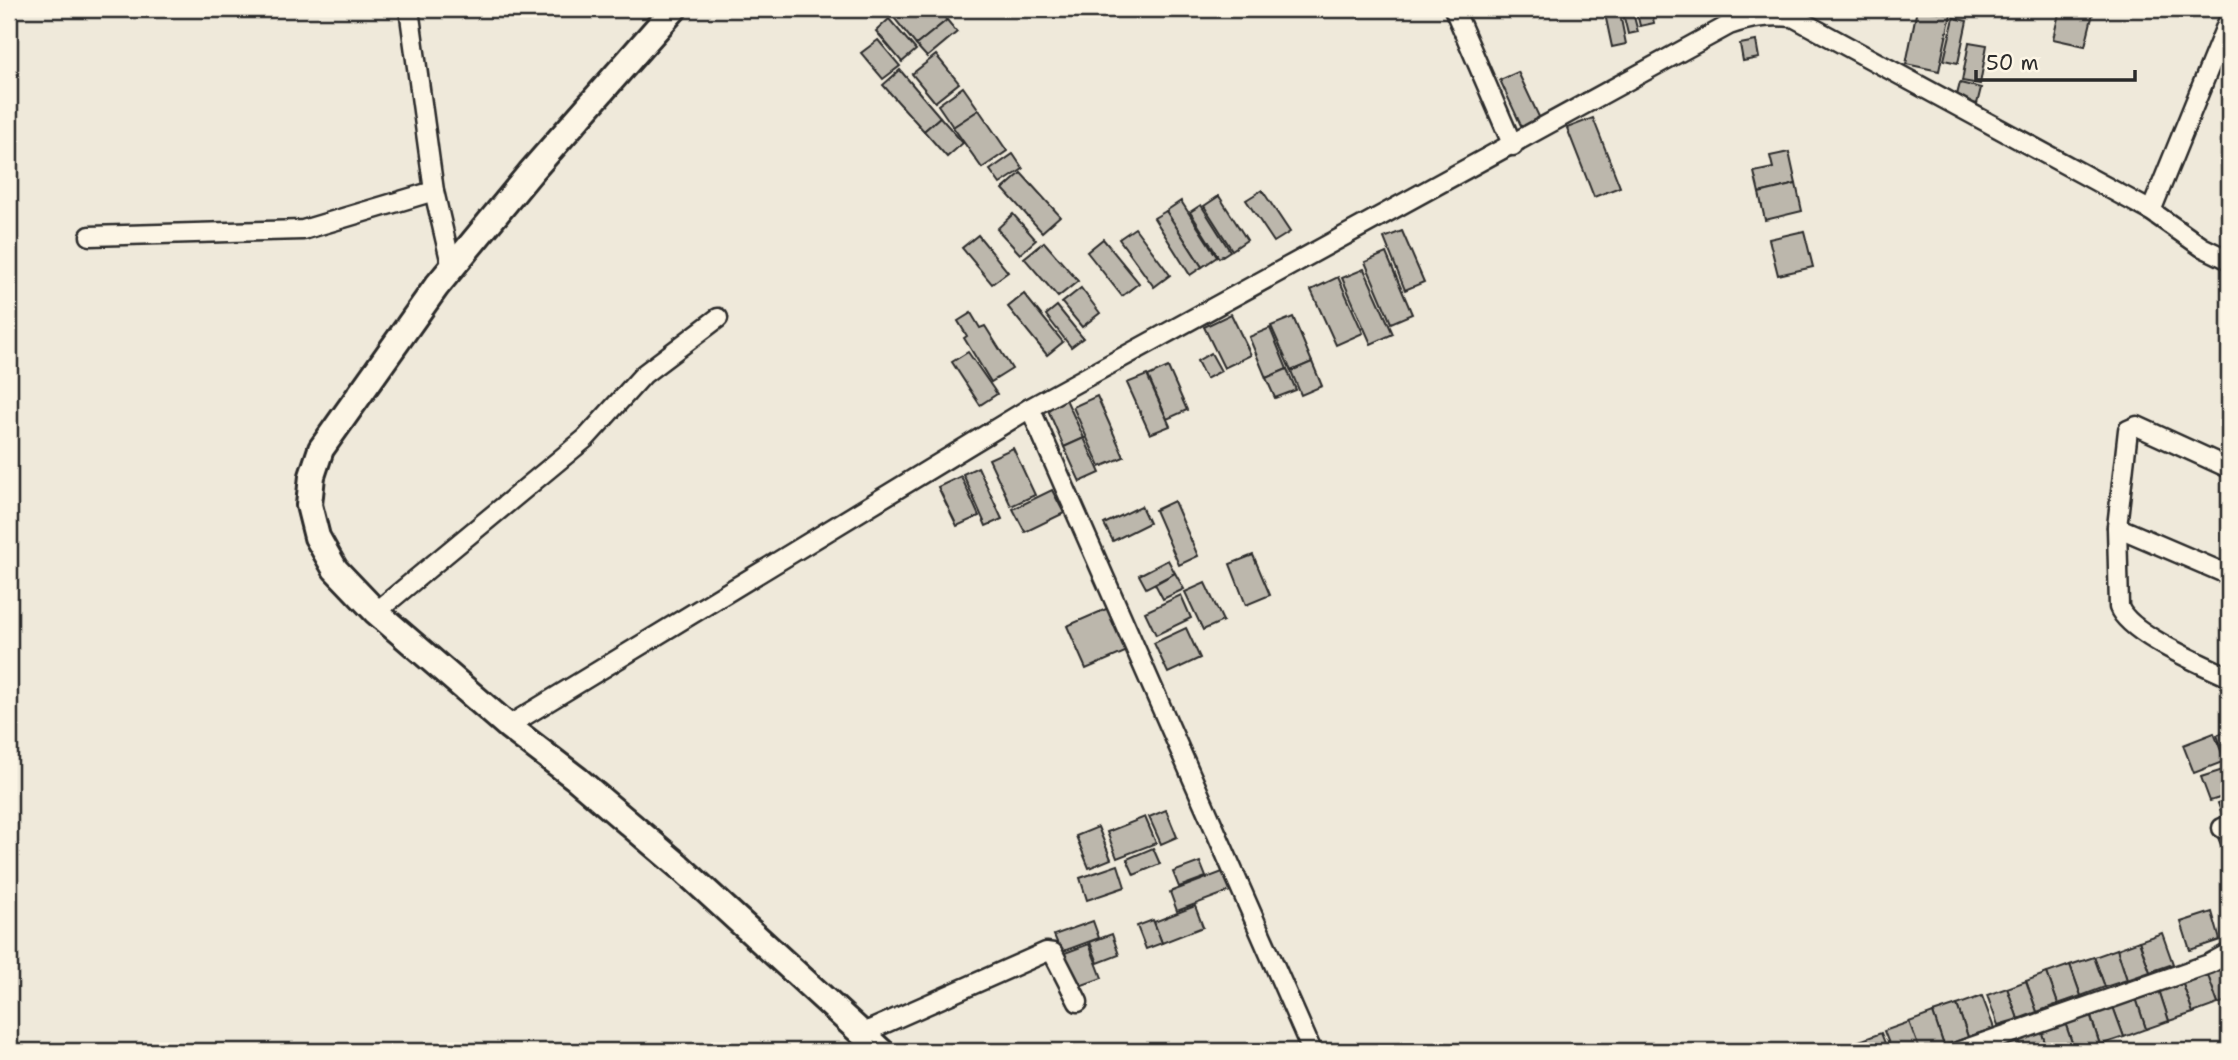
<svg xmlns="http://www.w3.org/2000/svg" width="2238" height="1060" font-family="'Shantell Sans',sans-serif">
  <style>
    .building { fill: #bcb7ac; stroke: #2b2b2b; stroke-width: 2 }
    .lines { fill: none; stroke-linecap: round; stroke-linejoin: round }
    .street-casing { stroke: #2b2b2b; stroke-width: 23 }
    .secondary-casing { stroke: #2b2b2b; stroke-width: 30 }
    .street { stroke: #fcf5e5; stroke-width: 18 }
    .secondary { stroke: #fcf5e5; stroke-width: 24 }
  </style>
  <rect width="100%" height="100%" fill="#efe9da"/>
  <filter id="ink" filterUnits="userSpaceOnUse"><feTurbulence type="fractalNoise" baseFrequency=".0143" numOctaves="2"/><feDisplacementMap in="SourceGraphic" scale="14" xChannelSelector="R" yChannelSelector="G"/><feConvolveMatrix kernelMatrix="1 2 1 2 8 2 1 2 1" color-interpolation-filters="sRGB"/></filter>
  <g filter="url(#ink)">
    <!-- building -->
    <g class="building">
      <path d="M897,9H937L947,20L916,45L891,14Z"/>
      <path d="M1604,9H1619L1626,44L1612,47Z"/>
      <path d="M1622,9H1632L1638,32L1628,34Z"/>
      <path d="M1636,9H1651L1654,23L1640,26Z"/>
      <path d="M1917,9L1951,14L1939,71L1906,64Z"/>
      <path d="M2060,9H2094L2085,46L2053,39Z"/>
      <path d="M1954,18L1967,21L1958,63L1944,60Z"/>
      <path d="M889,19L916,50L902,62L876,31Z"/>
      <path d="M947,20L957,32L927,57L916,45Z"/>
      <path d="M878,40L900,66L883,79L861,53Z"/>
      <path d="M1756,41L1759,58L1743,61L1740,44Z"/>
      <path d="M1969,42L1987,45L1980,84L1962,81Z"/>
      <path d="M936,55L959,83L935,102L912,74Z"/>
      <path d="M900,70L940,117L924,131L883,85Z"/>
      <path d="M1518,72L1541,121L1523,130L1500,80Z"/>
      <path d="M1960,83L1981,88L1977,104L1956,99Z"/>
      <path d="M963,87L979,110L953,127L938,105Z"/>
      <path d="M979,110L1007,151L982,168L953,127Z"/>
      <path d="M940,117L963,143L947,157L924,131Z"/>
      <path d="M1593,118L1620,187L1594,197L1567,128Z"/>
      <path d="M1789,152L1796,184L1759,193L1754,172L1773,168L1770,156Z"/>
      <path d="M1013,154L1023,169L1000,184L990,170Z"/>
      <path d="M1021,173L1060,216L1042,232L1003,189Z"/>
      <path d="M1796,184L1802,211L1765,220L1759,193Z"/>
      <path d="M1262,190L1290,232L1274,242L1246,200Z"/>
      <path d="M1219,196L1247,240L1232,250L1204,206Z"/>
      <path d="M1181,201L1217,257L1202,267L1166,211Z"/>
      <path d="M1201,205L1230,251L1219,258L1190,212Z"/>
      <path d="M1166,211L1202,267L1190,275L1154,218Z"/>
      <path d="M1013,214L1036,240L1020,254L997,229Z"/>
      <path d="M1135,228L1170,275L1154,287L1119,239Z"/>
      <path d="M1402,231L1424,282L1405,290L1384,238Z"/>
      <path d="M1804,231L1813,267L1778,275L1769,239Z"/>
      <path d="M978,235L1008,272L992,284L962,248Z"/>
      <path d="M1103,239L1139,283L1122,296L1087,252Z"/>
      <path d="M1044,242L1078,281L1058,297L1024,258Z"/>
      <path d="M1386,253L1412,314L1391,323L1365,262Z"/>
      <path d="M1364,269L1393,334L1371,344L1342,278Z"/>
      <path d="M1338,277L1363,333L1336,345L1311,290Z"/>
      <path d="M1081,288L1100,313L1082,327L1062,303Z"/>
      <path d="M1024,294L1063,342L1047,355L1008,307Z"/>
      <path d="M1057,306L1083,338L1071,347L1046,315Z"/>
      <path d="M971,313L980,328L985,326L1012,369L991,382L964,338L967,336L958,321Z"/>
      <path d="M1231,314L1251,355L1224,368L1204,327Z"/>
      <path d="M1293,317L1312,362L1291,371L1271,326Z"/>
      <path d="M1270,328L1287,369L1266,378L1249,337Z"/>
      <path d="M968,352L997,394L980,405L952,362Z"/>
      <path d="M1211,353L1221,371L1206,379L1197,361Z"/>
      <path d="M1312,362L1322,386L1301,395L1291,371Z"/>
      <path d="M1168,367L1187,410L1167,419L1148,376Z"/>
      <path d="M1287,369L1296,390L1275,398L1266,378Z"/>
      <path d="M1147,375L1170,426L1150,434L1127,383Z"/>
      <path d="M1064,395L1084,438L1064,447L1045,403Z"/>
      <path d="M1097,396L1124,457L1100,467L1073,407Z"/>
      <path d="M1084,438L1100,473L1080,482L1064,447Z"/>
      <path d="M1013,448L1035,495L1011,506L989,459Z"/>
      <path d="M978,467L1002,519L986,526L963,474Z"/>
      <path d="M961,476L979,516L957,526L938,487Z"/>
      <path d="M1052,490L1064,513L1025,532L1013,509Z"/>
      <path d="M1174,501L1198,556L1179,565L1155,510Z"/>
      <path d="M1141,506L1149,523L1113,541L1104,524Z"/>
      <path d="M1253,555L1270,595L1246,605L1230,564Z"/>
      <path d="M1168,560L1175,573L1146,588L1139,575Z"/>
      <path d="M1175,573L1184,589L1163,599L1155,584Z"/>
      <path d="M1205,583L1223,621L1203,630L1185,592Z"/>
      <path d="M1181,595L1191,618L1156,635L1145,612Z"/>
      <path d="M1113,606L1132,649L1086,669L1067,626Z"/>
      <path d="M1186,628L1200,658L1168,673L1154,643Z"/>
      <path d="M2229,731V754L2225,756L2217,735Z"/>
      <path d="M2214,733L2225,761L2194,773L2183,745Z"/>
      <path d="M2229,768V795L2210,801L2201,777Z"/>
      <path d="M2229,799V815L2223,817L2218,803Z"/>
      <path d="M1166,810L1177,837L1161,844L1149,817Z"/>
      <path d="M1145,817L1156,843L1117,858L1107,832Z"/>
      <path d="M1098,827L1111,859L1089,868L1076,836Z"/>
      <path d="M2229,830V865L2217,835Z"/>
      <path d="M1153,848L1160,864L1134,875L1127,859Z"/>
      <path d="M1200,862L1206,877L1179,887L1173,872Z"/>
      <path d="M1118,865L1125,887L1087,900L1080,878Z"/>
      <path d="M1225,871L1233,890L1177,911L1170,892Z"/>
      <path d="M1195,906L1203,927L1162,943L1154,922Z"/>
      <path d="M2212,912L2220,940L2190,950L2181,922Z"/>
      <path d="M1153,920L1162,943L1146,949L1137,926Z"/>
      <path d="M1093,921L1099,938L1061,952L1054,935Z"/>
      <path d="M2162,933L2173,964L2150,972L2139,941Z"/>
      <path d="M1112,934L1119,955L1098,963L1090,942Z"/>
      <path d="M2139,941L2150,972L2127,980L2117,949Z"/>
      <path d="M1089,944L1102,978L1074,988L1062,954Z"/>
      <path d="M2117,949L2127,980L2105,987L2094,957Z"/>
      <path d="M2094,957L2105,987L2081,996L2070,965Z"/>
      <path d="M2228,963L2229,1000L2218,1004L2206,970Z"/>
      <path d="M2070,965L2081,996L2058,1004L2047,973Z"/>
      <path d="M2206,970L2218,1004L2193,1013L2181,979Z"/>
      <path d="M2047,973L2058,1004L2037,1012L2026,981Z"/>
      <path d="M2181,979L2193,1013L2169,1021L2158,987Z"/>
      <path d="M2026,981L2037,1012L2018,1019L2007,988Z"/>
      <path d="M2158,987L2169,1021L2146,1029L2135,995Z"/>
      <path d="M2007,988L2018,1019L1998,1025L1987,995Z"/>
      <path d="M2135,995L2146,1029L2124,1037L2112,1004Z"/>
      <path d="M1982,996L1994,1028L1968,1037L1957,1005Z"/>
      <path d="M2112,1004L2124,1037L2100,1045L2089,1011Z"/>
      <path d="M1957,1005L1968,1037L1944,1046L1933,1013Z"/>
      <path d="M2089,1011L2100,1045L2075,1051L2064,1020Z"/>
      <path d="M1933,1013L1944,1046L1920,1051L1909,1022Z"/>
      <path d="M2064,1020L2075,1051H2048L2040,1028Z"/>
      <path d="M1909,1022L1920,1051H1892L1884,1031Z"/>
      <path d="M2040,1028L2048,1051H2023L2017,1036Z"/>
      <path d="M1881,1033L1888,1051H1866L1862,1040Z"/>
      <path d="M2017,1036L2023,1051H1997L1995,1044Z"/>
      <path d="M1862,1040L1866,1051H1843L1842,1047Z"/>
    </g>
    <g class="lines">
      <!-- street casing -->
      <g class="street-casing">
        <g id="street">
          <path d="M409,9L434,191L452,268"/>
          <path d="M1454,9L1513,146"/>
          <path d="M2151,211L2229,19"/>
          <path d="M90,236L303,230L434,191"/>
          <path d="M1030,408L1312,1051"/>
          <path d="M2229,468L2137,426L2128,430L2117,527L2119,607C2129,634 2202,664 2229,677"/>
          <path d="M2117,527L2229,575"/>
          <path d="M376,612L586,438L644,374L718,318"/>
          <path d="M508,726L1030,408L1729,25C1751,17 1769,15 1793,17L2151,211L2202,247L2229,260"/>
          <path d="M2222,828L2229,825"/>
          <path d="M863,1033L1046,952L1053,953L1078,1002"/>
          <path d="M1960,1051L2209,964L2229,953"/>
        </g>
      </g>
      <!-- secondary casing -->
      <g class="secondary-casing">
        <path id="secondary" d="M674,9L530,173L436,287L321,449L312,476L309,505L317,537L335,569L376,612L508,726L577,779L679,866L881,1051"/>
      </g>
      <!-- street -->
      <use href="#street" class="street"/>
      <!-- secondary -->
      <use href="#secondary" class="secondary"/>
    </g>
  </g>
  <!-- margin -->
  <rect width="2238" height="1060" fill="none" stroke="#fcf5e5" stroke-width="35"/>
  <rect x="18" y="18" width="2203" height="1025" fill="none" stroke="#2b2b2b" stroke-width="2.5" filter="url(#ink)"/>
  <!-- scale -->
  <path d="M1976 70v10h159v-10" fill="none" stroke="#2b2b2b" stroke-width="3.5"/>
  <text x="1986" y="70" font-size="21" fill="#2b2b2b" stroke="#fcf5e5" stroke-width="5" paint-order="stroke">50 m</text>
</svg>
